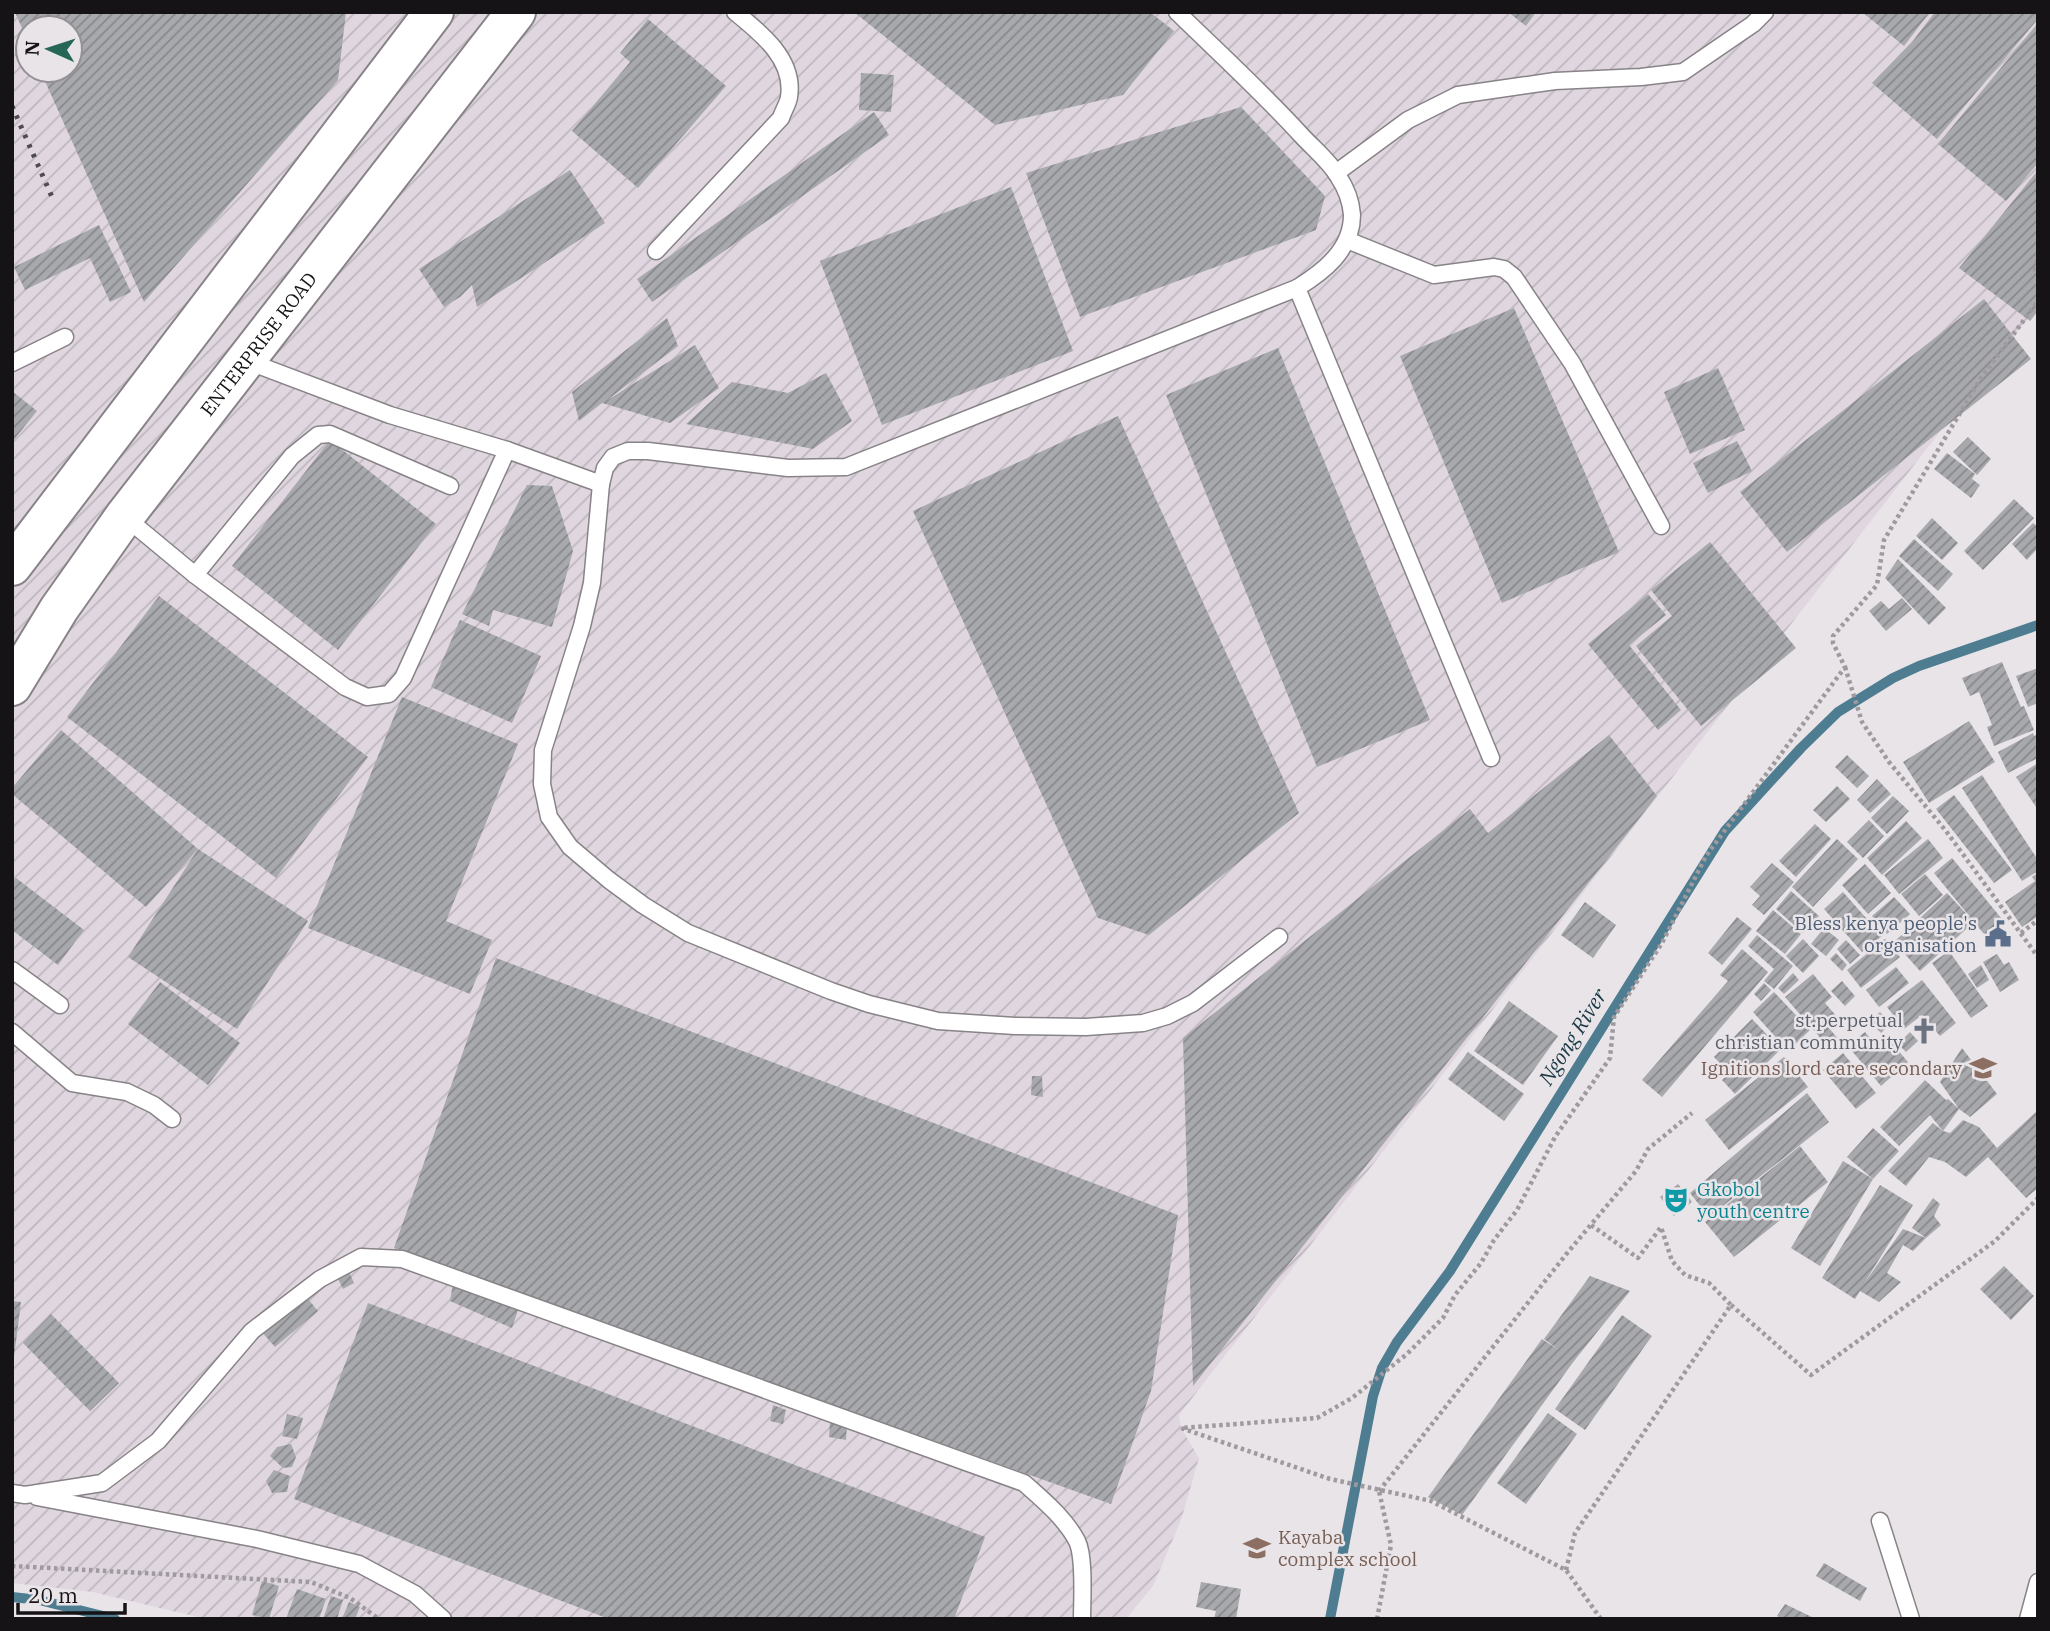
<svg xmlns="http://www.w3.org/2000/svg" width="2050" height="1631" font-family="'IBM Plex Serif',serif">
  <style>
    .industrial { fill: url(#industrial-furrows); fill-rule: evenodd }
    .lines { fill: none; stroke-linecap: round; stroke-linejoin: round }
    .stream { stroke: #4e7c90; stroke-width: 10 }
    .building { fill: url(#building-hatch) }
    .service-casing { stroke: #878386; stroke-width: 19 }
    .secondary-casing { stroke: #878386; stroke-width: 42 }
    .path { stroke: #9e9a9e; stroke-width: 4.5; stroke-dasharray: 3.5 3.5; stroke-linecap: butt }
    .service { stroke: #fff; stroke-width: 16 }
    .secondary { stroke: #fff; stroke-width: 38 }
    .rail { stroke: #4f4c4f; stroke-width: 5; stroke-dasharray: 3.5 7; stroke-linecap: butt }
    .labels { text-anchor: middle; stroke-width: 5; stroke-linejoin: round; paint-order: stroke }
    .street-label { font-size: 19px; fill: #151315; stroke: #e8e4e8 }
    .service-label { font-size: 19px; fill: #4e5e75; stroke: #e8e4e8; text-anchor: end }
    .worship-label { font-size: 19px; fill: #5b616d; stroke: #e8e4e8; text-anchor: end }
    .education-label { font-size: 19px; fill: #785e54; stroke: #e8e4e8; text-anchor: end }
    .culture-label { font-size: 19px; fill: #0d838f; stroke: #e8e4e8; text-anchor: start }
    .water-label { font-size: 21px; font-style: italic; fill: #193945; stroke: #e8e4e8 }
  </style>
  <defs>
    <pattern id="industrial-furrows" width="10" height="10" patternUnits="userSpaceOnUse" patternTransform="scale(1.75)"><rect width="10" height="10" fill="#e0d6e0"/><path d="M-1 1l2-2M0 10L10 0M9 11l2-2" fill="none" stroke="#bfb7bf"/></pattern>
    <pattern id="building-hatch" width="6" height="6" patternUnits="userSpaceOnUse" patternTransform="scale(1.75)"><rect width="6" height="6" fill="#a8a9ad"/><path d="M-1 1l2-2M0 6l6-6M5 7l2-2" fill="none" stroke="#88888c"/></pattern>
  </defs>
  <rect width="100%" height="100%" fill="#e8e4e8"/>
  <!-- industrial -->
  <path class="industrial" d="M12,12H2038V305L1179,1415L1181,1428L1199,1458L1181,1520L1153,1586L1126,1619H206L93,1592L12,1583ZM28,28H70V70H28Z"/>
  <g class="lines">
    <!-- stream -->
    <g class="stream">
      <path d="M12,1597L39,1600L115,1619"/>
      <path d="M1330,1619L1373,1396L1382,1368L1397,1342L1450,1271L1725,831L1801,748L1838,712L1893,678L1919,666L2038,625"/>
    </g>
  </g>
  <!-- building -->
  <g class="building">
    <path d="M15,12H346L338,80L144,302L40,70H70V28H28V42Z"/>
    <path d="M854,12H1150L1174,31L1123,95L995,125Z"/>
    <path d="M1508,12H1536L1526,26Z"/>
    <path d="M1862,12H1930L1904,46Z"/>
    <path d="M1935,12H2038V19L1937,139L1872,83L1912,42Z"/>
    <path d="M648,19L726,86L638,188L572,131L630,62L620,53Z"/>
    <path d="M2038,23V163L2006,201L1938,144Z"/>
    <path d="M861,73L894,75L891,112L859,110Z"/>
    <path d="M1241,107L1325,196L1316,230L1080,317L1026,173Z"/>
    <path d="M874,112L889,135L652,302L637,279Z"/>
    <path d="M570,170L605,223L477,307L472,285L460,297L444,307L419,269Z"/>
    <path d="M2038,170V311L2030,321L1959,268Z"/>
    <path d="M1011,187L1073,351L882,425L820,261Z"/>
    <path d="M99,225L131,292L110,302L90,258L25,290L14,267Z"/>
    <path d="M1984,299L2031,359L1787,552L1740,492Z"/>
    <path d="M1514,308L1619,552L1502,603L1400,356Z"/>
    <path d="M667,318L678,346L606,401L695,345L719,388L670,423L602,403L579,421L572,392Z"/>
    <path d="M1278,348L1430,720L1317,767L1166,395Z"/>
    <path d="M1718,368L1745,430L1690,454L1664,392Z"/>
    <path d="M826,373L852,421L813,449L686,424L732,382L788,393Z"/>
    <path d="M12,391L37,411L12,442Z"/>
    <path d="M1118,416L1299,813L1149,935L1098,918L913,511Z"/>
    <path d="M1968,437L1991,459L1977,475L1953,452Z"/>
    <path d="M330,440L436,524L338,650L232,566Z"/>
    <path d="M1737,441L1752,471L1708,493L1693,463Z"/>
    <path d="M1947,453L1975,474L1972,479L1980,485L1971,498L1934,469Z"/>
    <path d="M527,485L552,486L573,551L552,627L493,610L489,626L462,614Z"/>
    <path d="M2014,499L2034,518L1983,570L1964,551Z"/>
    <path d="M1932,518L1958,543L1942,560L1916,536Z"/>
    <path d="M2033,523L2038,527V548L2027,560L2012,544Z"/>
    <path d="M1914,539L1953,574L1938,591L1899,556Z"/>
    <path d="M1710,542L1796,648L1701,726L1636,646L1672,616L1651,590Z"/>
    <path d="M1898,559L1946,608L1929,625L1885,578Z"/>
    <path d="M1648,594L1666,615L1629,645L1681,710L1658,730L1588,644Z"/>
    <path d="M159,596L368,757L276,878L67,717Z"/>
    <path d="M1902,598L1912,609L1886,631L1869,611L1881,601L1889,609Z"/>
    <path d="M460,620L541,656L512,723L431,687Z"/>
    <path d="M2002,662L2021,707L2024,706L2034,730L1994,746L1987,727L1992,725L1979,692L1970,696L1962,678Z"/>
    <path d="M2038,668V703L2028,707L2016,676Z"/>
    <path d="M402,697L518,744L446,921L492,940L470,994L308,928Z"/>
    <path d="M1969,721L1995,762L1929,803L1903,762Z"/>
    <path d="M61,730L198,849L146,907L12,794V788Z"/>
    <path d="M2033,733L2034,736L2038,734V758L2008,773L1998,752Z"/>
    <path d="M1609,735L1657,796L1193,1386L1183,1038L1470,809L1488,833Z"/>
    <path d="M1847,755L1869,776L1857,788L1835,767Z"/>
    <path d="M2038,763V810L2016,777Z"/>
    <path d="M1982,775L2038,860V871L2022,881L1962,788Z"/>
    <path d="M1877,779L1891,794L1870,813L1857,800Z"/>
    <path d="M1837,786L1850,799L1826,822L1813,810Z"/>
    <path d="M1954,795L2012,870L1994,883L1936,809Z"/>
    <path d="M1893,796L1909,811L1887,834L1871,818Z"/>
    <path d="M1869,820L1884,836L1863,858L1847,842Z"/>
    <path d="M1906,821L1922,838L1882,875L1867,858Z"/>
    <path d="M1815,824L1831,839L1796,877L1779,861Z"/>
    <path d="M1837,839L1858,859L1813,907L1792,887Z"/>
    <path d="M1928,839L1943,858L1899,894L1884,875Z"/>
    <path d="M198,849L308,921L237,1029L128,957Z"/>
    <path d="M1952,858L2006,924L1988,939L1934,873Z"/>
    <path d="M1772,863L1794,882L1764,915L1752,905L1760,896L1750,887Z"/>
    <path d="M1865,864L1891,893L1868,914L1842,885Z"/>
    <path d="M2038,873V916L2022,927L2005,902L2035,881L2032,877Z"/>
    <path d="M1925,874L1943,895L1919,916L1901,894Z"/>
    <path d="M16,878L84,930L58,965L12,930V882Z"/>
    <path d="M1791,891L1819,916L1803,933L1776,909Z"/>
    <path d="M1843,892L1882,936L1862,952L1824,909Z"/>
    <path d="M1947,893L1974,922L1920,971L1894,942Z"/>
    <path d="M1894,897L1910,914L1887,934L1872,916Z"/>
    <path d="M1585,902L1616,925L1593,958L1561,935Z"/>
    <path d="M1773,910L1801,934L1785,954L1756,931Z"/>
    <path d="M1737,917L1752,929L1722,965L1708,953Z"/>
    <path d="M1824,928L1839,940L1826,956L1811,944Z"/>
    <path d="M1757,935L1793,966L1774,989L1764,981L1774,969L1748,946Z"/>
    <path d="M1803,939L1819,956L1803,973L1786,956Z"/>
    <path d="M1885,939L1900,957L1861,988L1847,970Z"/>
    <path d="M1846,940L1860,955L1850,964L1837,949Z"/>
    <path d="M1742,949L1768,972L1662,1097L1642,1080L1728,981L1720,975Z"/>
    <path d="M1949,951L1988,1006L1971,1018L1932,963Z"/>
    <path d="M1836,953L1847,965L1842,971L1830,959Z"/>
    <path d="M1997,954L2004,965L2009,962L2019,980L2000,992L1983,962Z"/>
    <path d="M496,958L1178,1215L1151,1391L1111,1504L394,1248Z"/>
    <path d="M1981,965L1989,980L1977,988L1968,974Z"/>
    <path d="M1896,967L1909,983L1879,1007L1866,990Z"/>
    <path d="M1793,973L1799,980L1784,994L1778,988Z"/>
    <path d="M1813,974L1832,997L1825,1003L1838,1018L1828,1027L1839,1040L1829,1048L1785,997Z"/>
    <path d="M1922,980L1956,1023L1940,1036L1922,1015L1904,1029L1887,1007Z"/>
    <path d="M1842,981L1855,996L1845,1006L1831,991Z"/>
    <path d="M160,982L240,1043L208,1085L128,1024Z"/>
    <path d="M1764,983L1771,990L1761,1001L1754,994Z"/>
    <path d="M1774,992L1810,1030L1788,1051L1753,1012Z"/>
    <path d="M1509,1001L1558,1036L1523,1085L1474,1051Z"/>
    <path d="M1880,1012L1890,1024L1881,1033L1870,1021Z"/>
    <path d="M1752,1019L1781,1049L1735,1094L1722,1080L1729,1073L1714,1057Z"/>
    <path d="M1865,1032L1875,1044L1885,1035L1908,1062L1881,1086L1848,1046Z"/>
    <path d="M1910,1032L1918,1041L1906,1052L1898,1044Z"/>
    <path d="M1962,1048L1997,1094L1970,1117L1959,1109L1940,1082Z"/>
    <path d="M1468,1052L1524,1094L1504,1121L1448,1079Z"/>
    <path d="M1843,1053L1876,1093L1856,1109L1823,1070Z"/>
    <path d="M1784,1057L1808,1087L1729,1150L1705,1120Z"/>
    <path d="M1032,1076H1042L1043,1097L1031,1095Z"/>
    <path d="M1925,1080L1946,1100L1948,1099L1959,1109L1943,1131L1950,1133L1963,1120L1979,1127L1997,1148L2038,1110V1188L2026,1198L1988,1157L1966,1177L1945,1162L1929,1157L1906,1186L1888,1171L1933,1123L1943,1131L1930,1115L1899,1146L1880,1127Z"/>
    <path d="M1807,1093L1829,1122L1709,1217L1690,1193Z"/>
    <path d="M1873,1128L1899,1151L1873,1179L1847,1157Z"/>
    <path d="M1800,1146L1828,1182L1734,1257L1705,1222Z"/>
    <path d="M1843,1161L1873,1179L1820,1266L1791,1248Z"/>
    <path d="M1678,1184L1692,1202L1674,1216L1660,1197Z"/>
    <path d="M1880,1185L1913,1205L1865,1282L1903,1229L1926,1238L1913,1251L1903,1245L1887,1273L1901,1282L1879,1302L1860,1291L1855,1299L1822,1278Z"/>
    <path d="M1933,1198L1940,1204L1934,1216L1941,1225L1926,1238L1912,1228Z"/>
    <path d="M2004,1266L2034,1296L2011,1320L1980,1289Z"/>
    <path d="M347,1267L354,1283L343,1289L335,1273Z"/>
    <path d="M1590,1276L1630,1291L1574,1361L1462,1515L1428,1497L1542,1339L1559,1350L1544,1339Z"/>
    <path d="M453,1283L519,1307L512,1328L450,1301Z"/>
    <path d="M303,1293L318,1311L275,1347L260,1330Z"/>
    <path d="M12,1301L21,1302L14,1357L12,1356Z"/>
    <path d="M368,1303L985,1537L954,1619H609L294,1499Z"/>
    <path d="M51,1314L119,1383L90,1411L23,1343Z"/>
    <path d="M1622,1315L1652,1336L1585,1430L1555,1409Z"/>
    <path d="M773,1405L786,1410L783,1424L770,1421Z"/>
    <path d="M1548,1413L1577,1434L1526,1504L1497,1483Z"/>
    <path d="M287,1414L303,1418L297,1439L282,1436Z"/>
    <path d="M830,1422L847,1425L846,1440L829,1437Z"/>
    <path d="M291,1444L296,1457L292,1467L283,1468L270,1456L277,1447Z"/>
    <path d="M274,1470L290,1476L287,1492L272,1493L266,1481Z"/>
    <path d="M1824,1563L1867,1588L1860,1601L1816,1576Z"/>
    <path d="M262,1581L279,1586L269,1619L252,1615Z"/>
    <path d="M1201,1582L1241,1589L1236,1619H1214L1216,1611L1196,1607Z"/>
    <path d="M297,1589L326,1599L319,1619H286Z"/>
    <path d="M331,1596L343,1600L337,1619H323Z"/>
    <path d="M349,1602L360,1607L355,1619H342Z"/>
    <path d="M1785,1604L1816,1619H1782L1777,1616Z"/>
  </g>
  <g class="lines">
    <!-- service casing -->
    <g class="service-casing">
      <g id="service">
        <path d="M1177,12C1219,53 1263,93 1302,136C1314,149 1329,161 1338,176C1346,188 1351,200 1352,215C1352,250 1323,272 1297,288L846,467L788,468L648,451H628L613,457L605,468L601,484L592,583L582,626L543,750L542,784L549,817L570,847L609,880L643,905L688,933L831,991L869,1004L938,1021L1015,1026L1086,1027L1143,1023L1167,1016L1193,1003L1279,937"/>
        <path d="M1336,173L1408,120L1458,95L1555,81L1641,77L1683,72L1753,24L1765,12"/>
        <path d="M1347,240L1434,275L1494,267L1504,269L1514,277L1572,363L1661,526"/>
        <path d="M656,251L781,118C783,111 788,104 789,97C795,60 761,33 735,12"/>
        <path d="M1297,288L1491,758"/>
        <path d="M247,361L390,415L507,450L601,484"/>
        <path d="M12,363L65,337"/>
        <path d="M125,517L195,575L345,687L367,697L389,694L403,678L507,450"/>
        <path d="M195,575L292,456L318,435L330,434L450,486"/>
        <path d="M12,970L60,1005"/>
        <path d="M12,1032L72,1083L127,1092L154,1105L172,1119"/>
        <path d="M12,1493L25,1495L102,1483L158,1441L252,1331L320,1279L361,1257L402,1259L1024,1483C1043,1500 1065,1518 1077,1541C1085,1557 1082,1600 1082,1619"/>
        <path d="M37,1497L257,1539L359,1564L415,1594L443,1619"/>
        <path d="M1880,1521L1911,1619"/>
        <path d="M2028,1619L2038,1582"/>
      </g>
    </g>
    <!-- secondary casing -->
    <g class="secondary-casing">
      <g id="secondary">
        <path d="M12,566L434,12"/>
        <path id="s1" d="M12,686L59,609L124,517L516,12"/>
      </g>
    </g>
    <!-- path -->
    <g class="path">
      <path d="M2038,253L2035,270L2038,272"/>
      <path d="M1845,667L1862,722L1889,762L1946,831L2038,957"/>
      <path d="M2021,933L2038,920"/>
      <path d="M1731,1305L1811,1375L1995,1241L2038,1198"/>
      <path d="M1379,1491L1568,1252L1636,1171L1648,1149L1692,1113"/>
      <path d="M12,1566L311,1582L350,1598L379,1619"/>
      <path d="M1566,1570L1575,1533L1731,1305L1709,1283L1685,1275L1672,1261L1661,1227L1638,1258L1591,1225"/>
      <path d="M1377,1619L1391,1545L1379,1491"/>
      <path d="M1601,1619L1566,1570L1431,1501L1330,1479L1181,1428L1317,1418L1352,1398L1407,1354L1443,1318L1455,1295L1481,1263L1494,1240L1517,1210L1555,1137L1610,1058L1614,1017L1662,943L1706,856L1845,667L1833,643V636L1877,585L1884,540L1981,378L2038,301"/>
    </g>
    <!-- service -->
    <use href="#service" class="service"/>
    <!-- secondary -->
    <use href="#secondary" class="secondary"/>
    <!-- rail -->
    <path class="rail" d="M12,106L52,197"/>
  </g>
  <!-- icons -->
  <defs>
    <g id="civic-bare" transform="scale(2.1)"><path d="M-.6-6.5H3V-4.5H.6V-3L4-1V1h2V6H-6V1h2V-1L-.6-3ZM-1.2 2.5V6h2.4V2.5Z" fill="#5c6f8a" stroke="#e8e4e8" stroke-width="2.5" paint-order="stroke"/></g>
    <g id="church-bare" transform="scale(2.1)"><path d="M-1.2-6h2.4v3.5h3.3v2.4h-3.3V6h-2.4V-.1h-3.3v-2.4h3.3Z" fill="#6b7280" stroke="#e8e4e8" stroke-width="2.5" paint-order="stroke"/></g>
    <g id="school-bare" transform="scale(2.1)"><path d="M0-5L7-2L0 1L-7-2ZM-4 1L0 2.5L4 1V4Q0 6-4 4Z" fill="#8d6e63" stroke="#e8e4e8" stroke-width="2.5" paint-order="stroke"/></g>
    <g id="theatre-bare" transform="scale(2.1)"><path d="M-5-5.5Q0-4 5-5.5V0Q5 5 0 6Q-5 5-5 0ZM-3.3-2.5H-1v1.5H-3.3ZM1-2.5H3.3v1.5H1ZM-2.8 1Q0 5.5 2.8 1Z" fill="#0f9aa8" stroke="#e8e4e8" stroke-width="2.5" paint-order="stroke"/></g>
  </defs>
  <g fill-rule="evenodd">
    <use href="#civic-bare" x="1998" y="934"/>
    <use href="#church-bare" x="1924" y="1031"/>
    <use href="#school-bare" x="1983" y="1068"/>
    <use href="#theatre-bare" x="1676" y="1200"/>
    <use href="#school-bare" x="1257" y="1548"/>
  </g>
  <g class="labels">
    <!-- street labels -->
    <g class="street-label">
      <text dy="7" stroke="none"><textPath href="#s1" startOffset="422">ENTERPRISE ROAD</textPath></text>
    </g>
    <!-- service labels -->
    <g class="service-label">
      <text x="1977" y="930">Bless kenya people's<tspan x="1977" dy="22">organisation</tspan></text>
    </g>
    <!-- worship labels -->
    <g class="worship-label">
      <text x="1903" y="1027">st.perpetual<tspan x="1903" dy="22">christian community</tspan></text>
    </g>
    <!-- education labels -->
    <g class="education-label">
      <text x="1962" y="1075">Ignitions lord care secondary</text>
      <text x="1278" y="1544" text-anchor="start">Kayaba<tspan x="1278" dy="22">complex school</tspan></text>
    </g>
    <!-- culture labels -->
    <g class="culture-label">
      <text x="1697" y="1196">Gkobol<tspan x="1697" dy="22">youth centre</tspan></text>
    </g>
    <!-- water labels -->
    <g class="water-label">
      <text transform="translate(1573 1037) rotate(-58)" y="7">Ngong River</text>
    </g>
  </g>
  <!-- border -->
  <rect width="2050" height="1631" fill="none" stroke="#151315" stroke-width="28"/>
  <!-- north arrow -->
  <g transform="translate(49 49) rotate(273)"><circle r="33" fill="#e8e4e8" stroke="#949094" stroke-width="2"/>
  <path d="M0-5L12 26L0 18L-12 26Z" fill="#256656"/>
  <text y="-10" font-size="19" font-weight="bold" text-anchor="middle" fill="#151315">N</text>
  </g>
  <!-- scale -->
  <path d="M18 1603v10h107v-10" fill="none" stroke="#151315" stroke-width="3.5"/>
  <text x="28" y="1603" font-size="21" fill="#151315" stroke="#e8e4e8" stroke-width="5" paint-order="stroke">20 m</text>
</svg>
